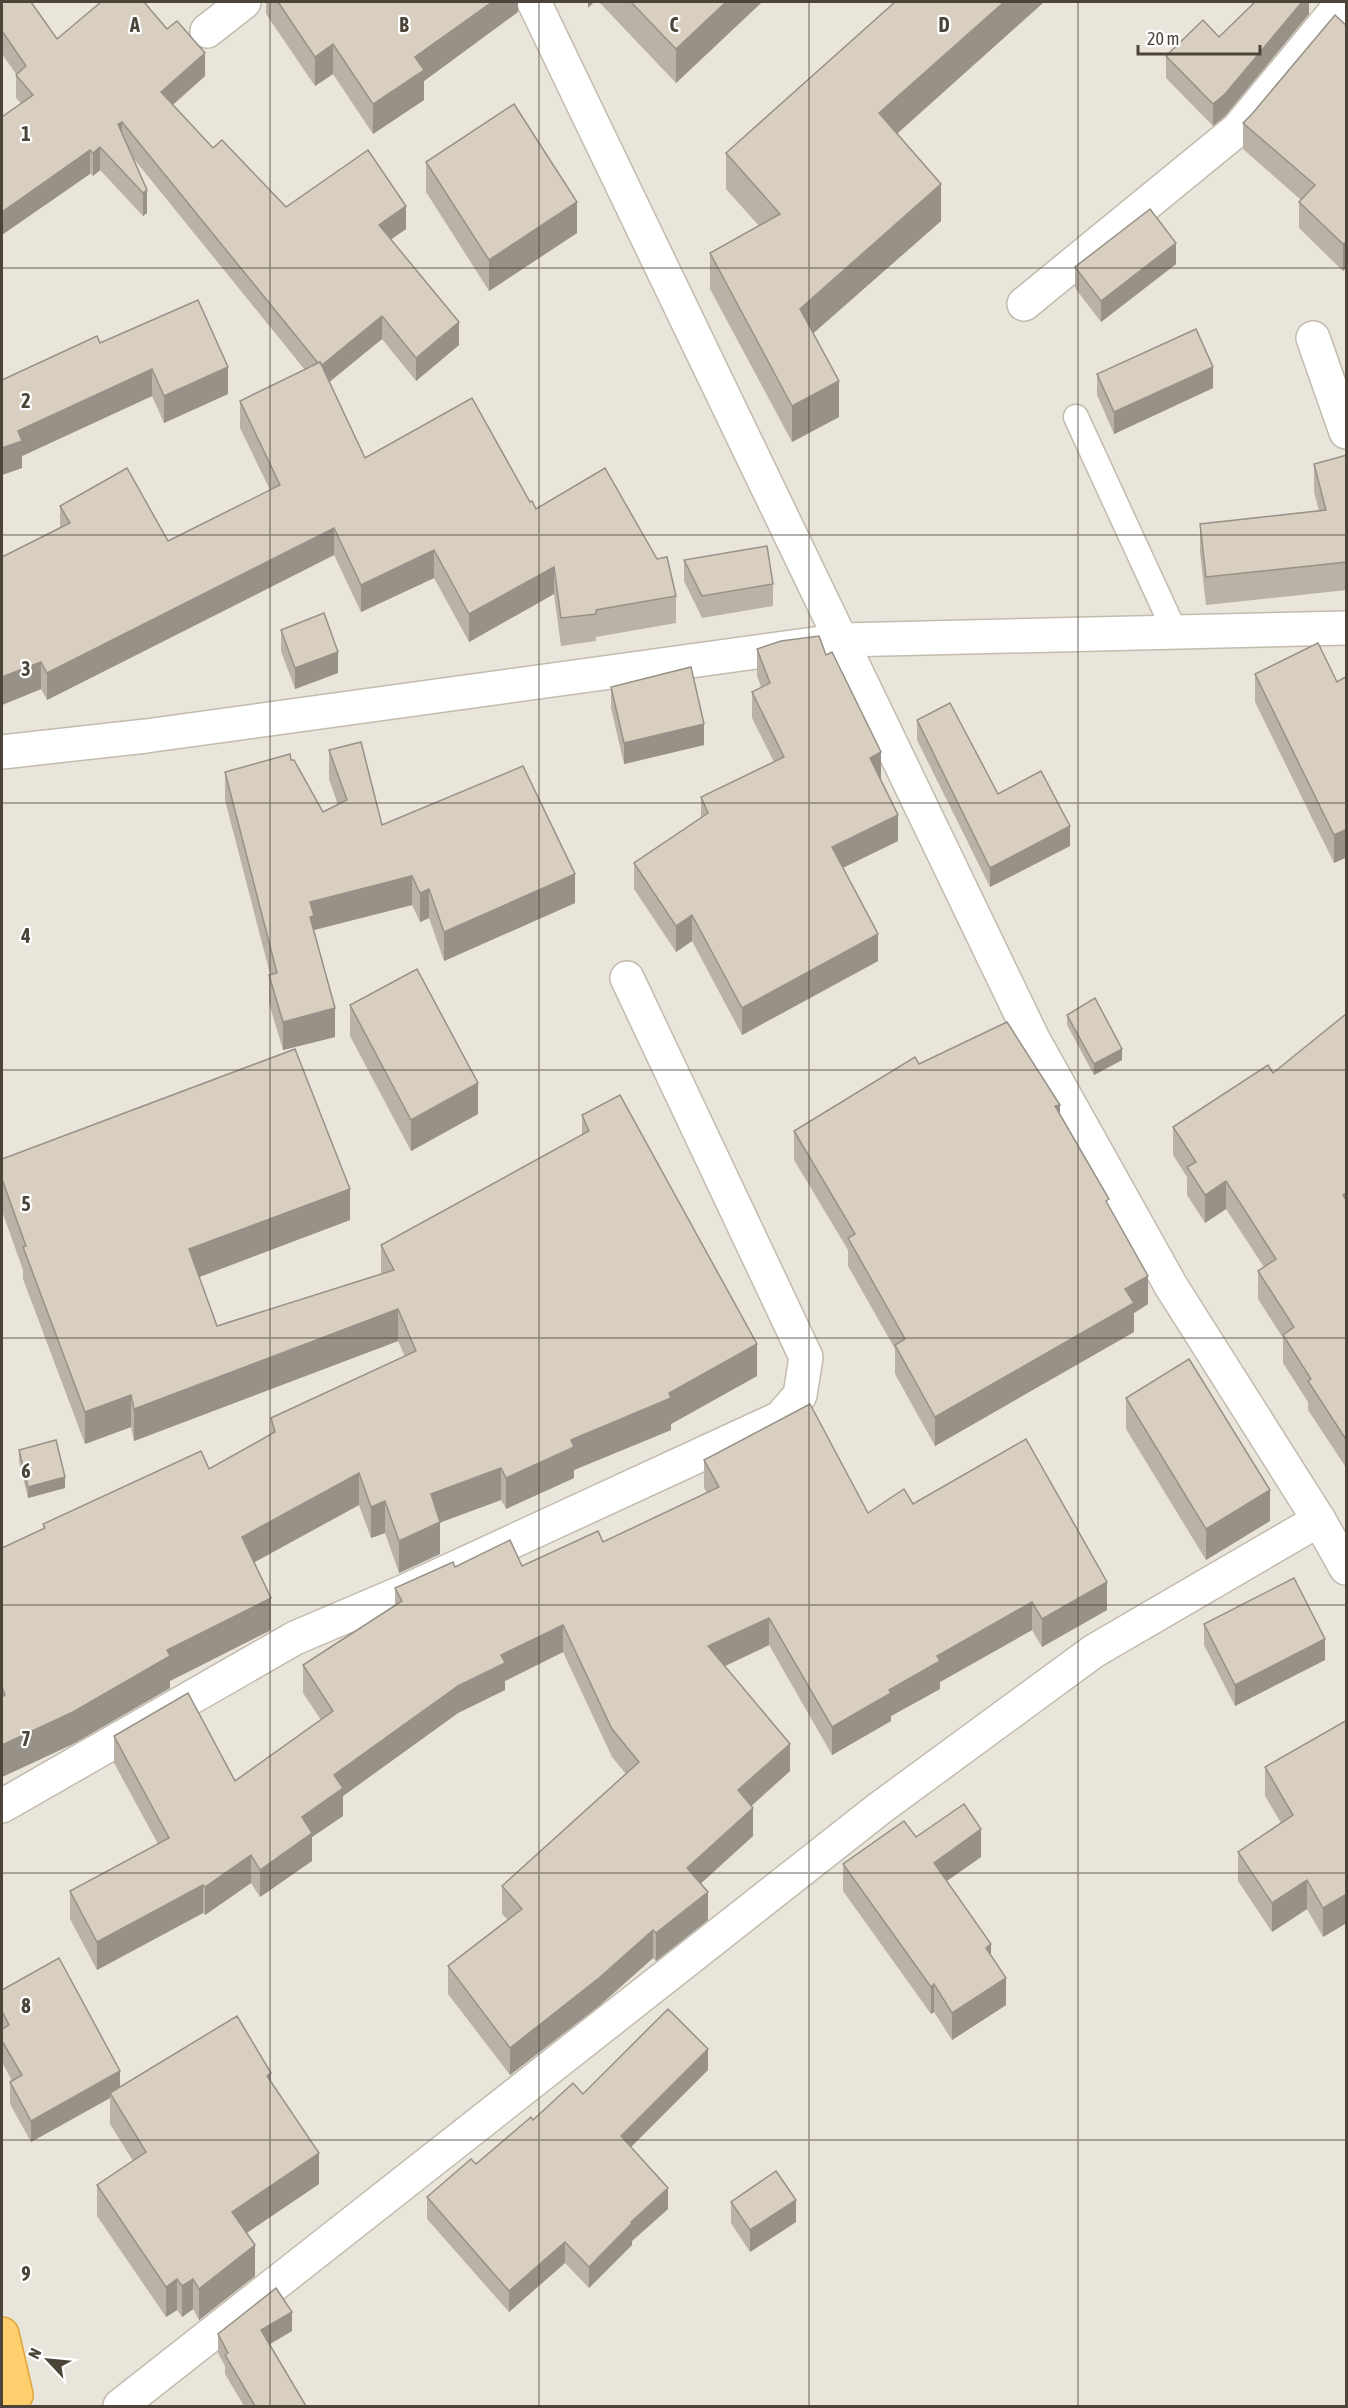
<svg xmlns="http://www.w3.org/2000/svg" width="1348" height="2408" font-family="'Asap Condensed',sans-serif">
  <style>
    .residential { fill: #eae5da }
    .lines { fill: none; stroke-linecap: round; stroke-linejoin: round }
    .lane-casing { stroke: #c2bbae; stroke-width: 27 }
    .street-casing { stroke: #c2bbae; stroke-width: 36 }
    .highway-casing { stroke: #e0a43c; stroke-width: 36 }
    .lane { stroke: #fff; stroke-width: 24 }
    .street { stroke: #fff; stroke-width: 33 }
    .highway { stroke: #ffcf6e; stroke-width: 33 }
    .wall { fill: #bab2a6 }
    .shaded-wall { fill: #979187 }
    .building { fill: #d8cfc1; stroke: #979187; stroke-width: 1.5 }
    .grid { fill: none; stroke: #4b4439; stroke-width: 1.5; stroke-opacity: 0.55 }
    .grid-label { font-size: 20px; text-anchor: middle; font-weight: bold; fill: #4b4439; stroke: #fff; stroke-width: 4.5; stroke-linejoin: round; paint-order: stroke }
  </style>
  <rect width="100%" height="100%" fill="#f6f3ec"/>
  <!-- residential -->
  <rect class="residential" x="2" y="2" width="1344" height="2404"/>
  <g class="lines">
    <!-- lane casing -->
    <g class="lane-casing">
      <path id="lane" d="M1076,417L1175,632"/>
    </g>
    <!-- street casing -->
    <g class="street-casing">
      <g id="street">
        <path d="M534,2L1033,1039L1171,1286L1319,1520L1346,1568"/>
        <path d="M207,31L244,2"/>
        <path d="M1024,304L1238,129L1343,2"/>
        <path d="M1313,338L1346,432"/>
        <path d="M2,752L146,736L843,640L1346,628"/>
        <path d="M2,1806L295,1638L403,1592L780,1418L800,1395L806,1357L627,978"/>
        <path d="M120,2406L880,1808L1094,1651L1319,1520"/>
      </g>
    </g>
    <!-- highway casing -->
    <g class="highway-casing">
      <path id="highway" d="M2,2334L16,2395"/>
    </g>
    <!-- lane -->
    <use href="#lane" class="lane"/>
    <!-- street -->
    <use href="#street" class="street"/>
    <!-- highway -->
    <use href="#highway" class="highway"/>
  </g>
  <!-- wall -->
  <g class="wall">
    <path d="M2,2L57,39L205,76L173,105L213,148L286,207L406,229L391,239L459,345L416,381L382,339L330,382L365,458L530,502L536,509L676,596V623L596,637V641L561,646L554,594L469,642L434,578L361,612L334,555L47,700L41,689L2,705V557L60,527V506L168,541L270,490L240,428V401L305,370L134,159L147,190V213L143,216L100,170L93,176L16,98V74L2,54Z"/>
    <path d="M266,2H518V12L424,81V100L373,134L333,74L315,86L266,14Z"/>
    <path d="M599,2H762L676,83Z"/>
    <path d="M895,2H1044L896,134L941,221L813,333L839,417L792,442L710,289V253L759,226L726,189V153Z"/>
    <path d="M1309,2V14L1225,116L1213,126L1166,78V56Z"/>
    <path d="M1347,26V267L1343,271L1299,228V202L1301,200L1243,149V123Z"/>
    <path d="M426,162L577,233L489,291L426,192Z"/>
    <path d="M1176,264L1101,322L1075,288V267Z"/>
    <path d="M100,343L228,394L164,423L152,396L22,456V468L2,475Z"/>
    <path d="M1097,374L1213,388L1114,434L1097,395Z"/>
    <path d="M1347,455V590L1206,605L1200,552V524L1319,511L1314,492V464Z"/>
    <path d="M684,560L773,584V606L702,618L684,581Z"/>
    <path d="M281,630L338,673L295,689L281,651Z"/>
    <path d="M757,649L826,655L881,778L898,841L843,868L878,961L742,1035L692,941L676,952L634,889V863L701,818V797L774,762L752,718V692L761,687L757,676Z"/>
    <path d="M1255,674L1337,682L1347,676V857L1334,863L1255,702Z"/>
    <path d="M611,687L704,745L624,764L611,708Z"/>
    <path d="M917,720L998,794L1070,846L990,887L917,740Z"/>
    <path d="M329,750L382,825L575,903L444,961L429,918L420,922L412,905L314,930L335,1037L283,1050L269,1003V975L270,974L225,800V772L291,760L323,812L338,805L329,779Z"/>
    <path d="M350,1005L478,1114L411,1151L350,1036Z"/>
    <path d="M1067,1015L1122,1060L1094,1075L1067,1025Z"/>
    <path d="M1347,1015L1345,1466L1308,1410V1402L1283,1363V1338L1258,1299V1271L1264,1267L1226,1209L1205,1223L1187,1195V1177L1173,1155V1127L1273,1073Z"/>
    <path d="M919,1064L1060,1115L1109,1206L1148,1304L1134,1313V1332L935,1446L895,1374V1349L848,1266V1250L794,1160V1131Z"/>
    <path d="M582,1115L757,1376L671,1424V1430L574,1470V1478L506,1509L501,1500L440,1522V1554L399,1573L385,1533L371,1538L359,1505L254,1562L271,1630L170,1681V1688L73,1744L2,1777V1548L43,1529V1524L209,1469L271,1434V1418L405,1357L398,1341L134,1441L131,1427L85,1444L23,1279V1270L2,1211V1159L350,1220L199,1277L217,1326L381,1274V1245L582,1135Z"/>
    <path d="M1126,1398L1270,1521L1206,1560L1126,1429Z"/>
    <path d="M19,1450L65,1488L28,1498L19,1461Z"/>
    <path d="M704,1460L868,1513L913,1504L1107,1610L1042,1647L1032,1630L940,1682V1689L891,1716V1721L832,1755L769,1645L725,1666L790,1771L751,1806L753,1836L701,1883L708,1920L656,1961L653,1958L599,2006L510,2075L448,1994V1966L508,1920L502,1914V1886L626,1774L612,1757L563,1652L505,1681V1690L458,1713L343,1796V1816L312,1837V1861L260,1897L251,1883L205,1915L203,1913L97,1970L70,1919V1891L158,1844L114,1763V1736L235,1781L321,1720L303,1693V1665L395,1605V1588L455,1567L522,1566L603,1542L707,1493L704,1488Z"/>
    <path d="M1204,1624L1325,1660L1235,1706L1204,1645Z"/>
    <path d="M1347,1720V1926L1345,1924L1323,1937L1307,1909L1272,1932L1238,1881V1852L1281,1823L1265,1796V1767Z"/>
    <path d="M981,1857L946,1881L991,1955L1006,2005L952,2040L934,2012L931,2014L843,1891V1864Z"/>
    <path d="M2,1990L120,2087L271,2083L319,2184L246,2233L255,2276L199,2320L193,2309L182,2317L177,2310L166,2317L97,2216V2185L133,2161L110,2124V2098L31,2142L10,2104V2082L12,2081L2,2062Z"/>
    <path d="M708,2070L631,2147L668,2209L632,2241V2245L589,2288L565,2263L509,2312L427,2219V2197L476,2164L533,2120L583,2094Z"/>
    <path d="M731,2202L796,2222L750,2252L731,2223Z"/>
    <path d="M292,2331L269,2345L306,2406H244L225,2374V2366L218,2353V2334Z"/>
  </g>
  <!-- shaded-wall -->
  <g class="shaded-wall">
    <path d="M492,2H518V12L424,81V100L373,134V104L415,57Z"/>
    <path d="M588,2H594L588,8Z"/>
    <path d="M726,2H762L676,83V49Z"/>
    <path d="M1004,2H1044L879,150V113Z"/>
    <path d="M1302,2H1309V14L1225,116L1213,126V104Z"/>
    <path d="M333,44V74L315,86V57Z"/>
    <path d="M205,53V76L161,115V92Z"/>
    <path d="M122,122V145L118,124Z"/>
    <path d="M100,147V170L93,176V153Z"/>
    <path d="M90,150V174L2,235V212Z"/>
    <path d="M941,184V221L800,345V309Z"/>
    <path d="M147,190V213L143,216V193Z"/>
    <path d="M577,202V233L489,291V260Z"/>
    <path d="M406,206V229L379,248V225Z"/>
    <path d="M1347,241V267L1343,271V244Z"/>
    <path d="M1176,243V264L1101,322V301Z"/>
    <path d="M382,316V339L320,389V366Z"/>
    <path d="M459,322V345L416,381V358Z"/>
    <path d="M228,367V394L164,423V396Z"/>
    <path d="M1213,367V388L1114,434V412Z"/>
    <path d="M152,369V396L22,456V468L2,475V448L18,431Z"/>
    <path d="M839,381V417L792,442V406Z"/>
    <path d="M334,528V555L47,700V673Z"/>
    <path d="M434,550V578L361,612V585Z"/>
    <path d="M554,567V594L469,642V614Z"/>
    <path d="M338,652V673L295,689V668Z"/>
    <path d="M41,662V689L2,705V677Z"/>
    <path d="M704,724V745L624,764V743Z"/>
    <path d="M881,752V778L870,784V758Z"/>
    <path d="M898,815V841L832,873V847Z"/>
    <path d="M1070,826V846L990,887V868Z"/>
    <path d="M1347,829V857L1334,863V835Z"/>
    <path d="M575,874V903L444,961V932Z"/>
    <path d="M412,876V905L314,930L310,946V902Z"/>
    <path d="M429,889V918L420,922V893Z"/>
    <path d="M692,915V941L676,952V926Z"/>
    <path d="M878,934V961L742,1035V1008Z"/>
    <path d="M335,1008V1037L283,1050V1022Z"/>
    <path d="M1122,1049V1060L1094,1075V1064Z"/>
    <path d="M478,1083V1114L411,1151V1120Z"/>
    <path d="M1060,1105V1133L1055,1106Z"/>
    <path d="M1226,1181V1209L1205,1223V1195Z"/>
    <path d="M350,1189V1220L189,1281V1249Z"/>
    <path d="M1347,1192V1220L1343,1195Z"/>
    <path d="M1148,1276V1304L1134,1313V1332L935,1446V1417L1125,1289Z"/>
    <path d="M398,1309V1341L134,1441V1409Z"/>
    <path d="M757,1344V1376L671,1424V1430L574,1470V1478L506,1509V1478L571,1440L669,1393Z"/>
    <path d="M131,1395V1427L85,1444V1412Z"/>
    <path d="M1347,1437V1465L1345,1466V1438Z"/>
    <path d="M501,1468V1500L431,1526V1494Z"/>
    <path d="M359,1473V1505L242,1569V1537Z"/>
    <path d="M65,1477V1488L28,1498V1487Z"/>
    <path d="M1270,1490V1521L1206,1560V1529Z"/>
    <path d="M385,1501V1533L371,1538V1507Z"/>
    <path d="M440,1522V1554L399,1573V1541Z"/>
    <path d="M1107,1582V1610L1042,1647V1619Z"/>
    <path d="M271,1598V1630L170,1681V1688L73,1744L2,1777V1745L167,1650Z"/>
    <path d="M1032,1602V1630L940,1682V1689L891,1716V1721L832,1755V1727L937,1656Z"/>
    <path d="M769,1618V1645L708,1674V1646Z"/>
    <path d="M563,1625V1652L505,1681V1690L458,1713L343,1796V1816L312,1837V1861L260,1897V1870L334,1775L501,1655Z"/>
    <path d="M1325,1639V1660L1235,1706V1685Z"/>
    <path d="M790,1744V1771L738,1818V1790Z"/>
    <path d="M753,1808V1836L687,1896V1868Z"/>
    <path d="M981,1829V1857L934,1890V1863Z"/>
    <path d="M251,1855V1883L205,1915V1887Z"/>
    <path d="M1307,1880V1909L1272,1932V1903Z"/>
    <path d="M203,1885V1913L97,1970V1942Z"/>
    <path d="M708,1892V1920L656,1961V1933Z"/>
    <path d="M1345,1895V1924L1323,1937V1908Z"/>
    <path d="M653,1930V1958L599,2006L510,2075V2048Z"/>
    <path d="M991,1944V1971L986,1948Z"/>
    <path d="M1006,1978V2005L952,2040V2013Z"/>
    <path d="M934,1984V2012L931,2014V1987Z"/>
    <path d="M708,2049V2070L621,2157V2136Z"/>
    <path d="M120,2071V2092L110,2093V2098L31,2142V2121Z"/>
    <path d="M271,2073V2104L267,2076Z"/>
    <path d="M319,2153V2184L232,2243V2212Z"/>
    <path d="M668,2188V2209L632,2241V2245L589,2288V2267L631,2222Z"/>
    <path d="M796,2200V2222L750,2252V2230Z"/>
    <path d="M565,2242V2263L509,2312V2291Z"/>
    <path d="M255,2245V2276L199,2320V2289Z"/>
    <path d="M177,2279V2310L166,2317V2287Z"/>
    <path d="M193,2279V2309L182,2317V2286Z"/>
    <path d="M292,2312V2331L261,2349V2330Z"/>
  </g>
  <!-- building -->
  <g class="building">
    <path d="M2,2H31L57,39L101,2H144L167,29L177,21L205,53L161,92L213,148L222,140L286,207L368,150L406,206L379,225L459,322L416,358L382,316L322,365L320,362L318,363L122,122L118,124L147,190L143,193L100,147L93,153L90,150L2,212V117L33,95L16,75L26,66L2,31Z"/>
    <path d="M278,2H492L415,57L424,70L373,104L333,44L315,57Z"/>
    <path d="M631,2H726L676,49Z"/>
    <path d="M895,2H1004L879,113L941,184L800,309L839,381L792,406L710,253L780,214L726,153Z"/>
    <path d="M1255,2H1302L1225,94L1213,104L1166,56L1203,20L1219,37Z"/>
    <path d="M1335,15L1347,26V241L1343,244L1299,202L1315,185L1243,123L1252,114Z"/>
    <path d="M514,104L577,202L489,260L426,162Z"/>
    <path d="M1150,209L1176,243L1101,301L1075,267Z"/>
    <path d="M198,300L228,367L164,396L152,369L18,431L22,441L2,448V380L97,336L100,343Z"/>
    <path d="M1196,329L1213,367L1114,412L1097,374Z"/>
    <path d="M320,362L365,458L472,398L530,502L532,501L536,509L605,468L657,559L667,557L676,596L596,610V614L561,618L554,567L469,614L434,550L361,585L334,528L47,673L41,662L2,677V557L70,523L60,506L127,468L168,541L280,485L240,401Z"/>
    <path d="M1347,455V562L1206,577L1200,524L1326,510L1314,464Z"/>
    <path d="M767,546L773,584L702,596L684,560Z"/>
    <path d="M324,613L338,652L295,668L281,630Z"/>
    <path d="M819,636L826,655L832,652L881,752L870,758L898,815L832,847L878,934L742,1008L692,915L676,926L634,863L708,813L701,797L784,757L752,692L770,683L757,649L781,641Z"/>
    <path d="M1318,643L1337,682L1347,676V829L1334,835L1255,674Z"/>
    <path d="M691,667L704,724L624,743L611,687Z"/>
    <path d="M950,703L998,794L1041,771L1070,826L990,868L917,720Z"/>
    <path d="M361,742L382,825L523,766L575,874L444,932L429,889L420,893L412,876L310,902L314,916L310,917L335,1008L283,1022L269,975L277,973L225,772L290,754L291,760H294L323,812L347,800L329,750Z"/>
    <path d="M417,969L478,1083L411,1120L350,1005Z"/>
    <path d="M1095,998L1122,1049L1094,1064L1067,1015Z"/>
    <path d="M1346,1014L1347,1015V1192L1343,1195L1347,1201V1437L1345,1438L1308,1381L1311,1379L1283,1335L1294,1327L1258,1271L1276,1259L1226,1181L1205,1195L1187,1167L1196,1162L1173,1127L1268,1065L1273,1073Z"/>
    <path d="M1007,1022L1060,1105L1055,1106L1109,1199L1106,1201L1148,1276L1125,1289L1134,1303L935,1417L895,1345L905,1339L848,1238L855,1234L794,1131L915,1057L919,1064Z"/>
    <path d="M295,1049L350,1189L189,1249L217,1326L394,1270L381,1245L589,1131L582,1115L620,1095L757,1344L669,1393L671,1398L571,1440L574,1447L506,1478L501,1468L431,1494L440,1522L399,1541L385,1501L371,1507L359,1473L242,1537L271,1598L167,1650L170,1656L73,1712L2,1745V1697L5,1695L2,1687V1548L45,1528L43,1524L201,1451L209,1469L275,1432L271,1418L416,1351L398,1309L134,1409L131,1395L85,1412L23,1247L26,1246L2,1179V1159Z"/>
    <path d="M1189,1359L1270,1490L1206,1529L1126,1398Z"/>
    <path d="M810,1404L868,1513L904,1489L913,1504L1026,1439L1107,1582L1042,1619L1032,1602L937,1656L940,1661L889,1690L891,1693L832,1727L769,1618L708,1646L790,1744L738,1790L753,1808L687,1868L708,1892L656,1933L653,1930L599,1978L510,2048L448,1966L522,1909L502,1886L639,1762L612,1729L563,1625L501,1655L505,1663L458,1686L334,1775L343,1788L302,1817L312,1833L260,1870L251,1855L205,1887L203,1885L97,1942L70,1891L169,1838L114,1736L188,1693L235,1781L333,1711L303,1665L402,1601L395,1588L453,1562L455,1567L510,1540L522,1566L598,1531L603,1542L719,1487L704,1460Z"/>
    <path d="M56,1440L65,1477L28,1487L19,1450Z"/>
    <path d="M1294,1578L1325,1639L1235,1685L1204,1624Z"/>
    <path d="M1347,1720V1897L1345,1895L1323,1908L1307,1880L1272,1903L1238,1852L1293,1815L1265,1767Z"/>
    <path d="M964,1804L981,1829L934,1863L991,1944L986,1948L1006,1978L952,2013L934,1984L931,1987L843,1864L904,1821L916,1837Z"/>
    <path d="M59,1958L120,2071L31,2121L10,2082L22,2075L2,2041V2029L9,2025L2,2011V1990Z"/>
    <path d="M668,2009L708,2049L621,2136L668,2188L631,2222L632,2223L589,2267L565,2242L509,2291L427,2197L471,2159L476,2164L531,2117L533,2120L573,2083L583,2094Z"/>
    <path d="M237,2016L271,2073L267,2076L319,2153L232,2212L255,2245L199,2289L193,2279L182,2286L177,2279L166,2287L97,2185L146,2152L110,2093Z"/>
    <path d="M776,2171L796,2200L750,2230L731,2202Z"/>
    <path d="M276,2288L292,2312L261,2330L306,2406H255L225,2355L228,2353L218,2334Z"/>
  </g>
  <!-- grid -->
  <path class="grid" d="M270,2V2406M539,2V2406M809,2V2406M1078,2V2406M2,268H1346M2,535H1346M2,803H1346M2,1070H1346M2,1338H1346M2,1605H1346M2,1873H1346M2,2140H1346"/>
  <g class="grid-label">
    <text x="135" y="32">A</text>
    <text x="404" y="32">B</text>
    <text x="674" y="32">C</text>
    <text x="944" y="32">D</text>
    <text x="26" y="141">1</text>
    <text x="26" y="408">2</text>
    <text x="26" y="676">3</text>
    <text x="26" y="943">4</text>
    <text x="26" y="1211">5</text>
    <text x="26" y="1478">6</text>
    <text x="26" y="1746">7</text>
    <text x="26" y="2013">8</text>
    <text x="26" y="2281">9</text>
  </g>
  <!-- border -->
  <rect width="1348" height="2408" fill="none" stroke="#4b4439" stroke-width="6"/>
  <!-- north arrow -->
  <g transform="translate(48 2360) rotate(296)" stroke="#ffffff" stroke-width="4.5" paint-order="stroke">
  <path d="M0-4.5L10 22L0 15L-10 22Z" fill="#4b4439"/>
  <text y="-9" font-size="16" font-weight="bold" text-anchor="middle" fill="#4b4439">N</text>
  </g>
  <!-- scale -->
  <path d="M1138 45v9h122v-9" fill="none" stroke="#4b4439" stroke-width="3"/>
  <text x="1147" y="45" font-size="18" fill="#4b4439" stroke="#ffffff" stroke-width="4.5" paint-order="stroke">20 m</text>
</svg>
